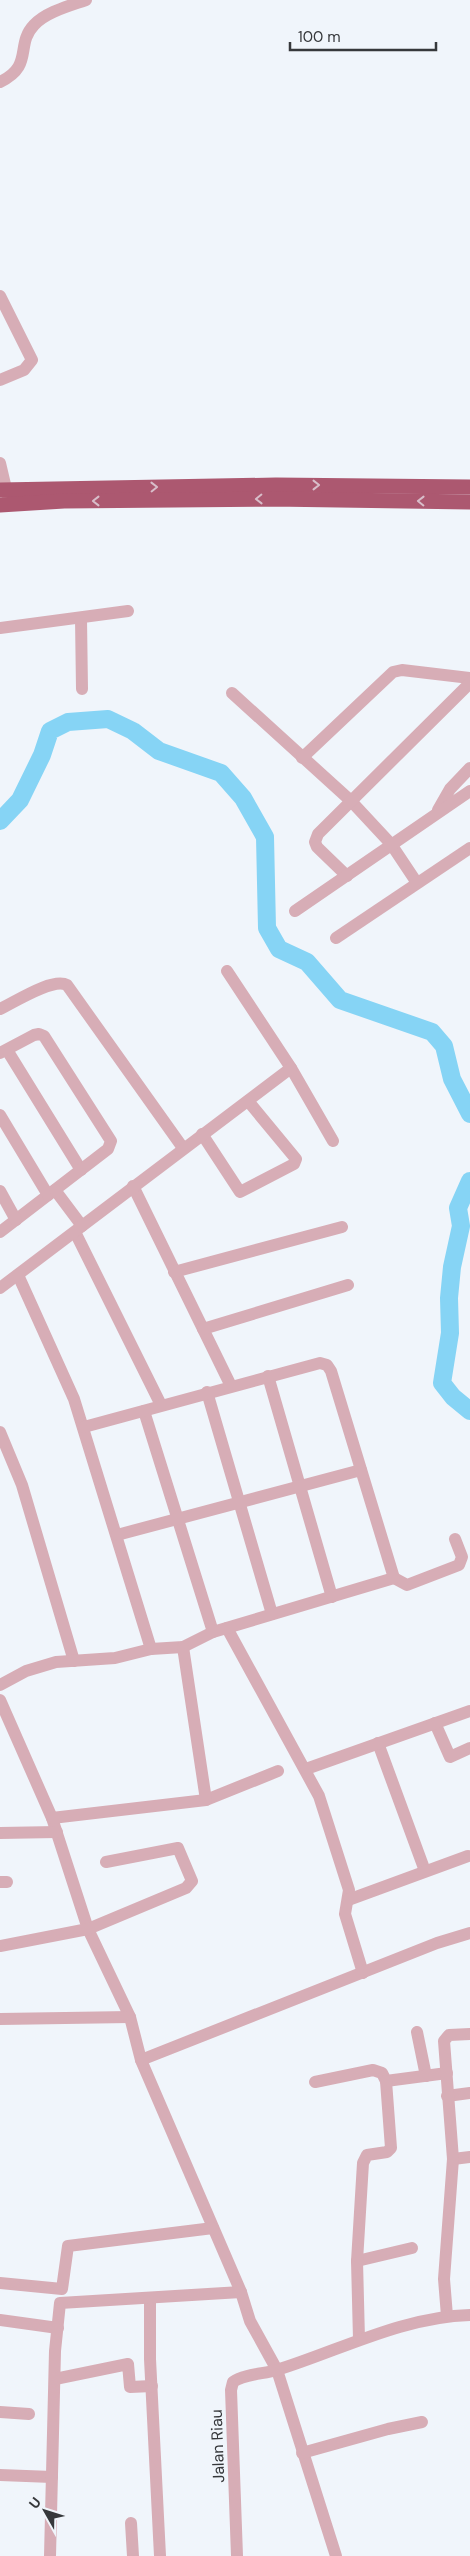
<svg xmlns="http://www.w3.org/2000/svg" width="470" height="2556" font-family="'DM Sans',sans-serif">
  <style>
    .lines { fill: none; stroke-linecap: round; stroke-linejoin: round }
    .river { stroke: #86d4f5; stroke-width: 18 }
    .minor { stroke: #d7adb6; stroke-width: 12 }
    .highway { stroke: #ac5870; stroke-width: 15 }
    .oneway { stroke: #d8beca }
    .labels { text-anchor: middle; stroke-width: 4.5; stroke-linejoin: round; paint-order: stroke }
    .street-label { font-size: 16px; fill: #36383b; stroke: #f0f5fb }
  </style>
  <rect width="100%" height="100%" fill="#f0f5fb"/>
  <g class="lines">
    <!-- river -->
    <g class="river">
      <path d="M0,821L20,800L42,755L50,731L68,722L108,719L133,731L159,751L221,773L243,798L265,837L267,928L279,949L307,962L340,1000L432,1032L444,1046L452,1079L470,1114"/>
      <path d="M470,1181L458,1208L461,1226L452,1267L449,1298L450,1333L442,1383L453,1397L470,1411"/>
    </g>
    <!-- minor -->
    <g class="minor">
      <path d="M0,82C34,66 15,45 34,25C46,12 69,6 86,0"/>
      <path d="M0,296L32,360L24,370L0,380"/>
      <path d="M0,463L8,497"/>
      <path d="M81,619L82,689"/>
      <path d="M0,628L128,611"/>
      <path d="M232,693L351,801L391,844L417,883"/>
      <path d="M302,758L393,672L402,670L470,678"/>
      <path d="M438,810L450,789L470,768"/>
      <path d="M347,876L317,847L315,842L318,834L470,683"/>
      <path d="M295,911L470,791"/>
      <path d="M336,938L470,848"/>
      <path d="M227,971L291,1068L333,1141"/>
      <path d="M0,1009C15,1002 53,977 67,985L183,1148"/>
      <path d="M7,1050L81,1170"/>
      <path d="M0,1053L34,1035L39,1034L44,1036L111,1141L108,1149L0,1232"/>
      <path d="M0,1115L48,1195"/>
      <path d="M202,1134L240,1192L294,1164L296,1159L248,1101"/>
      <path d="M133,1186L231,1386"/>
      <path d="M55,1190L82,1226"/>
      <path d="M0,1191L16,1220"/>
      <path d="M75,1232L161,1405"/>
      <path d="M174,1272L342,1227"/>
      <path d="M18,1275L74,1399L151,1649"/>
      <path d="M0,1288L291,1068"/>
      <path d="M203,1329L348,1285"/>
      <path d="M268,1376L332,1597"/>
      <path d="M207,1392L272,1614"/>
      <path d="M144,1411L213,1632"/>
      <path d="M0,1432L22,1485L74,1661"/>
      <path d="M117,1535L361,1470"/>
      <path d="M394,1578L407,1585L459,1565L462,1557L455,1539"/>
      <path d="M227,1628L319,1796L349,1890L345,1914L363,1973"/>
      <path d="M0,1685L26,1671L56,1662L115,1658L151,1649L183,1647L213,1632L394,1578L331,1371L327,1365L320,1363L84,1427"/>
      <path d="M0,1700L52,1818L88,1929L130,2017L141,2060L241,2292L250,2321L277,2370L336,2556"/>
      <path d="M435,1723L450,1757L470,1748"/>
      <path d="M378,1743L425,1871"/>
      <path d="M306,1769L470,1711"/>
      <path d="M206,1800L278,1771"/>
      <path d="M52,1818L206,1800L183,1647"/>
      <path d="M0,1833L57,1832"/>
      <path d="M0,1882H7"/>
      <path d="M348,1900L468,1856"/>
      <path d="M0,1946L88,1929L186,1888L192,1881L178,1848L106,1862"/>
      <path d="M0,2019L130,2017"/>
      <path d="M417,2032L426,2076"/>
      <path d="M141,2060L437,1943L470,1933"/>
      <path d="M315,2082L373,2070L382,2073L386,2081L447,2073"/>
      <path d="M447,2096L470,2093"/>
      <path d="M453,2159L470,2157"/>
      <path d="M357,2261L412,2248"/>
      <path d="M0,2283L62,2289L68,2246L213,2228"/>
      <path d="M150,2299V2359L160,2556"/>
      <path d="M447,2316L444,2279L453,2159L444,2041L449,2035L470,2034"/>
      <path d="M0,2320L58,2328"/>
      <path d="M359,2339L357,2261L363,2163L367,2155L387,2152L391,2148L386,2081"/>
      <path d="M55,2379L128,2364L130,2387L152,2386"/>
      <path d="M0,2412L29,2414"/>
      <path d="M302,2453L388,2429L422,2422"/>
      <path d="M0,2475L52,2477"/>
      <path d="M131,2523L133,2556"/>
      <path d="M50,2556L55,2351L60,2303L241,2292"/>
      <path d="M237,2556L231,2390L233,2382C245,2374 263,2374 277,2370C341,2350 402,2317 470,2315"/>
    </g>
    <!-- highway -->
    <g class="highway">
      <path d="M0,490L276,485L470,487"/>
      <path d="M0,505L64,501L273,499L470,502"/>
    </g>
  </g>
  <!-- one-way arrows -->
  <defs><path id="oneway-chevron" d="M-2-3.5L2.5 0L-2 3.5" fill="none" stroke-width="1.6" stroke-linecap="round" stroke-linejoin="round" transform="scale(1.25)"/></defs>
  <g class="oneway">
    <use href="#oneway-chevron" transform="translate(316 485)"/>
    <use href="#oneway-chevron" transform="translate(154 487) rotate(-1)"/>
    <use href="#oneway-chevron" transform="translate(259 499) rotate(179)"/>
    <use href="#oneway-chevron" transform="translate(96 501) rotate(-180)"/>
    <use href="#oneway-chevron" transform="translate(421 501) rotate(-179)"/>
  </g>
  <g class="labels">
    <!-- street labels -->
    <g class="street-label">
      <text transform="translate(217 2446) rotate(-92)" y="6">Jalan Riau</text>
    </g>
  </g>
  <!-- north arrow -->
  <g transform="translate(45 2511) rotate(309)" stroke="#f0f5fb" stroke-width="4" paint-order="stroke">
  <path d="M0-4L9 19L0 12L-9 19Z" fill="#36383b"/>
  <text y="-8" font-size="14" font-weight="bold" text-anchor="middle" fill="#36383b">U</text>
  </g>
  <!-- scale -->
  <path d="M290 42v8h146v-8" fill="none" stroke="#36383b" stroke-width="2.5"/>
  <text x="298" y="42" font-size="15" fill="#36383b" stroke="#f0f5fb" stroke-width="4" paint-order="stroke">100 m</text>
</svg>
